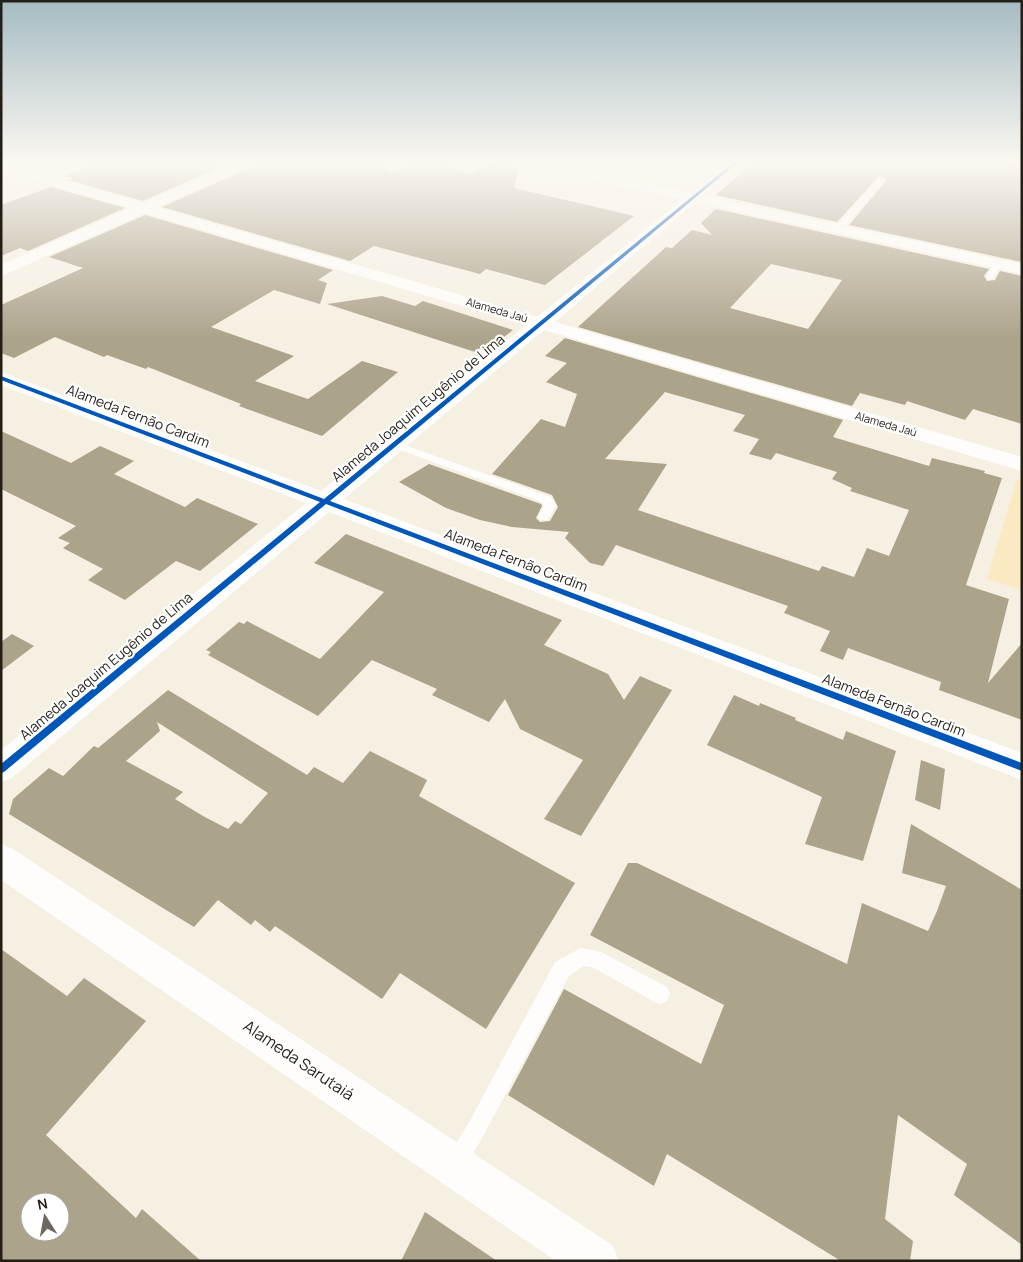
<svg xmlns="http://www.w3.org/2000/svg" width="1023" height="1262" font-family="Manrope,sans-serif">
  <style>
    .green { fill: #fae9c1 }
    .building { fill: #aca38b; fill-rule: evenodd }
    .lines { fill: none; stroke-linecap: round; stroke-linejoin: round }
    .service { fill: #fefdfb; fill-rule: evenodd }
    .minor { fill: #fefdfb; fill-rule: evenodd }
    .tertiary { fill: #fefdfb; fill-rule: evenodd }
    .cycleway-casing { stroke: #fff; stroke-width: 3 }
    .cycleway { fill: #0057b8; fill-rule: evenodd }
    .labels { text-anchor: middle; stroke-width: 4.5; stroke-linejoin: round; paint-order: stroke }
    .far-street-label { font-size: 11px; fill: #231f16; stroke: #fff }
    .street-label { font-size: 14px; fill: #231f16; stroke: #fff }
    .near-street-label { font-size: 16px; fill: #231f16; stroke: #fff }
  </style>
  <rect width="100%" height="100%" fill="#f6f0e2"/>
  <!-- green -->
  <path class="green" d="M1017,479L1022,480V590L987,579Z"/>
  <!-- building -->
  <g class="building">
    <path d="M96,163H229L143,201L69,180L74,178L64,176Z"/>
    <path d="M253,163H393L388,167L390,171H395L406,163H445L470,174L490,163H500L519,167L514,188L634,216L545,285L486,269L480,274L374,246L350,261L162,207L250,168Z"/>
    <path d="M753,163H1010L1022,165V262L849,225L886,181V178L879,176L837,222L716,195Z"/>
    <path d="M51,187L125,208L28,251L20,248L1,256V205Z"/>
    <path d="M716,209L989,269L984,276L987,281L995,280L1000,271L1022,276V424L973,409L965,420L907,401L905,405L860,393L852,406L578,327L666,247L672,248L692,230L712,235L701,223ZM771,264L842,280L808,329L730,308Z"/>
    <path d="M145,215L333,270L318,280L327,283L320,304L274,290L211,327L294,356L255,381L308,399L362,361L398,372L322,436L239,406L241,404L148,367L146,369L107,355L104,357L55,337L14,358L1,353V305L83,268L49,257Z"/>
    <path d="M382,296L415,306L423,301L513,330L490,348H480L475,352L327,304Z"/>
    <path d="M565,338L843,420L833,437L929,466L932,458L985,471L984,473L1002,478L966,585L1009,599L988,683L1022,643V720L939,690L941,682L848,648L843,660L820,651L830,631L784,613L788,606L616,545L603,566L590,563L565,538L569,532L512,527L480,520L446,508L399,482L429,464L541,504L542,506L536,518L540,522L550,521L558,507L552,495L492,474L541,419L565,427L577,394L546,382L567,363L545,356ZM665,392L745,415L733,431L759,439L749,454L771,460L776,453L837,472L832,479L852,488L850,491L909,510L889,556L867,548L854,577L822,566L819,571L638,510L667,464L605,459Z"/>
    <path d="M1,431L71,463L100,446L134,461L114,474L185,507L197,498L258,524L200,571L176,561L125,600L88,580L103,569L63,548L70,543L58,538L76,526L1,489Z"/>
    <path d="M346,534L562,620L544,645L608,674L624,700L640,676L672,690L581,836L544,819L583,760L520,729L505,699L489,722L432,695L437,689L372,660L318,716L208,655L211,652L206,650L239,622L244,624L247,621L320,659L384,592L314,563Z"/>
    <path d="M12,634L34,646L1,671V642Z"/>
    <path d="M168,690L307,775L314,767L343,783L370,751L427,780L419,796L575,883L486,1029L400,973L382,999L275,926L270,932L255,920L251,925L218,900L194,927L9,814L13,799L49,768L63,776L94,746L98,748ZM157,722L268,793L241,824L235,821L228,829L203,816L175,799L183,792L126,761L160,731Z"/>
    <path d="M734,695L759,706L760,703L796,718L795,720L843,740L846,731L896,751L863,861L805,844L822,797L707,745Z"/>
    <path d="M921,760L945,769L940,810L915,800Z"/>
    <path d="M911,824L1022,890V1245L954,1195L967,1164L898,1115L885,1219L913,1241L910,1261H841L667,1154L654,1186L508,1095L564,989L701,1064L724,1005L590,935L628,863H637L847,964L862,903L928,931L937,911L946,886L902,873Z"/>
    <path d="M1,949L67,996L84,978L146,1021L46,1135L136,1218L142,1209L201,1261H1ZM30,1202H60V1232H30Z"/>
    <path d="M425,1212L497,1261H401Z"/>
  </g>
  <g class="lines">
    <!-- service -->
    <g class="service">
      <path d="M396,163H404L394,169H390V167Z"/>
      <path d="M878,178L885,180L841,231H835V227Z"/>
      <path d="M995,261L1002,263L993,279H987L986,277Z"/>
      <path d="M393,441L551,497L556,506L548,520H540L538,517L544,506L542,502L389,446L388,444L389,442Z"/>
      <path d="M581,948L601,952L667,987L670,994L667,1001L660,1004L653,1001L592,967L583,966L569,976L481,1140L463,1170L455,1173L447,1170L444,1162L467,1126L555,962Z"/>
    </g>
    <!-- minor -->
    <g class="minor">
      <path d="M1,163L143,203L233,163H251L249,166L157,207L537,317L727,163H742L555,322L1022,457V471L544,330L344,499L1022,753V780L329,512L12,778L1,782V750L306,503L1,385V372L321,491L526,325L145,213L1,276V265L130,208L1,170Z"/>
      <path d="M1,844L13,849L612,1245L619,1261H556L1,880Z"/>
    </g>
    <!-- tertiary -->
    <path class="tertiary" d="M528,163H553L1022,264V274L535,167Z"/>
    <!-- cycleway casing -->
    <g class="cycleway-casing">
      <path id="cycleway" d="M733,163H737L330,501L1022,763V771L326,504L4,772L1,773V764L320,502L1,380V376L324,499Z"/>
    </g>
    <!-- cycleway -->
    <use href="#cycleway" class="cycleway"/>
  </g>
  <!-- sky -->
  <linearGradient id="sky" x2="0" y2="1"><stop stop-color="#a5bbc1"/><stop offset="0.48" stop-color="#fbf8f2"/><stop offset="1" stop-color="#fbf8f2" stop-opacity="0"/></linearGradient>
  <rect width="1023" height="339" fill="url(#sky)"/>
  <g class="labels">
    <!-- far-street labels -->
    <g class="far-street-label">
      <text transform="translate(497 310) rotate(16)" y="4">Alameda Jaú</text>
      <text transform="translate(886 424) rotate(16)" y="4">Alameda Jaú</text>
    </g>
    <!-- street labels -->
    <g class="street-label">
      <text transform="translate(418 408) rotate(-40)" y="5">Alameda Joaquim Eugênio de Lima</text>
      <text transform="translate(138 416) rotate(21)" y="5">Alameda Fernão Cardim</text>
      <text transform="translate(516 560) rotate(21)" y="5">Alameda Fernão Cardim</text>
      <text transform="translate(106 666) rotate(-40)" y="5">Alameda Joaquim Eugênio de Lima</text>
      <text transform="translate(894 705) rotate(21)" y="5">Alameda Fernão Cardim</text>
    </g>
    <!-- near-street labels -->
    <g class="near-street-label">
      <text transform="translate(299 1060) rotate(34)" y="6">Alameda Sarutaiá</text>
    </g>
  </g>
  <!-- border -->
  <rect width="1023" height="1262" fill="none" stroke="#231f16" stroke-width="5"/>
  <!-- north arrow -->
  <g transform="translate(45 1217) rotate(349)"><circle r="24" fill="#ffffff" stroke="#a7a5a2"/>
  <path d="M0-4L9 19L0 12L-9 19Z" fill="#6d685d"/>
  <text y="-8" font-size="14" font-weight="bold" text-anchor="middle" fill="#231f16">N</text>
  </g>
</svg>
